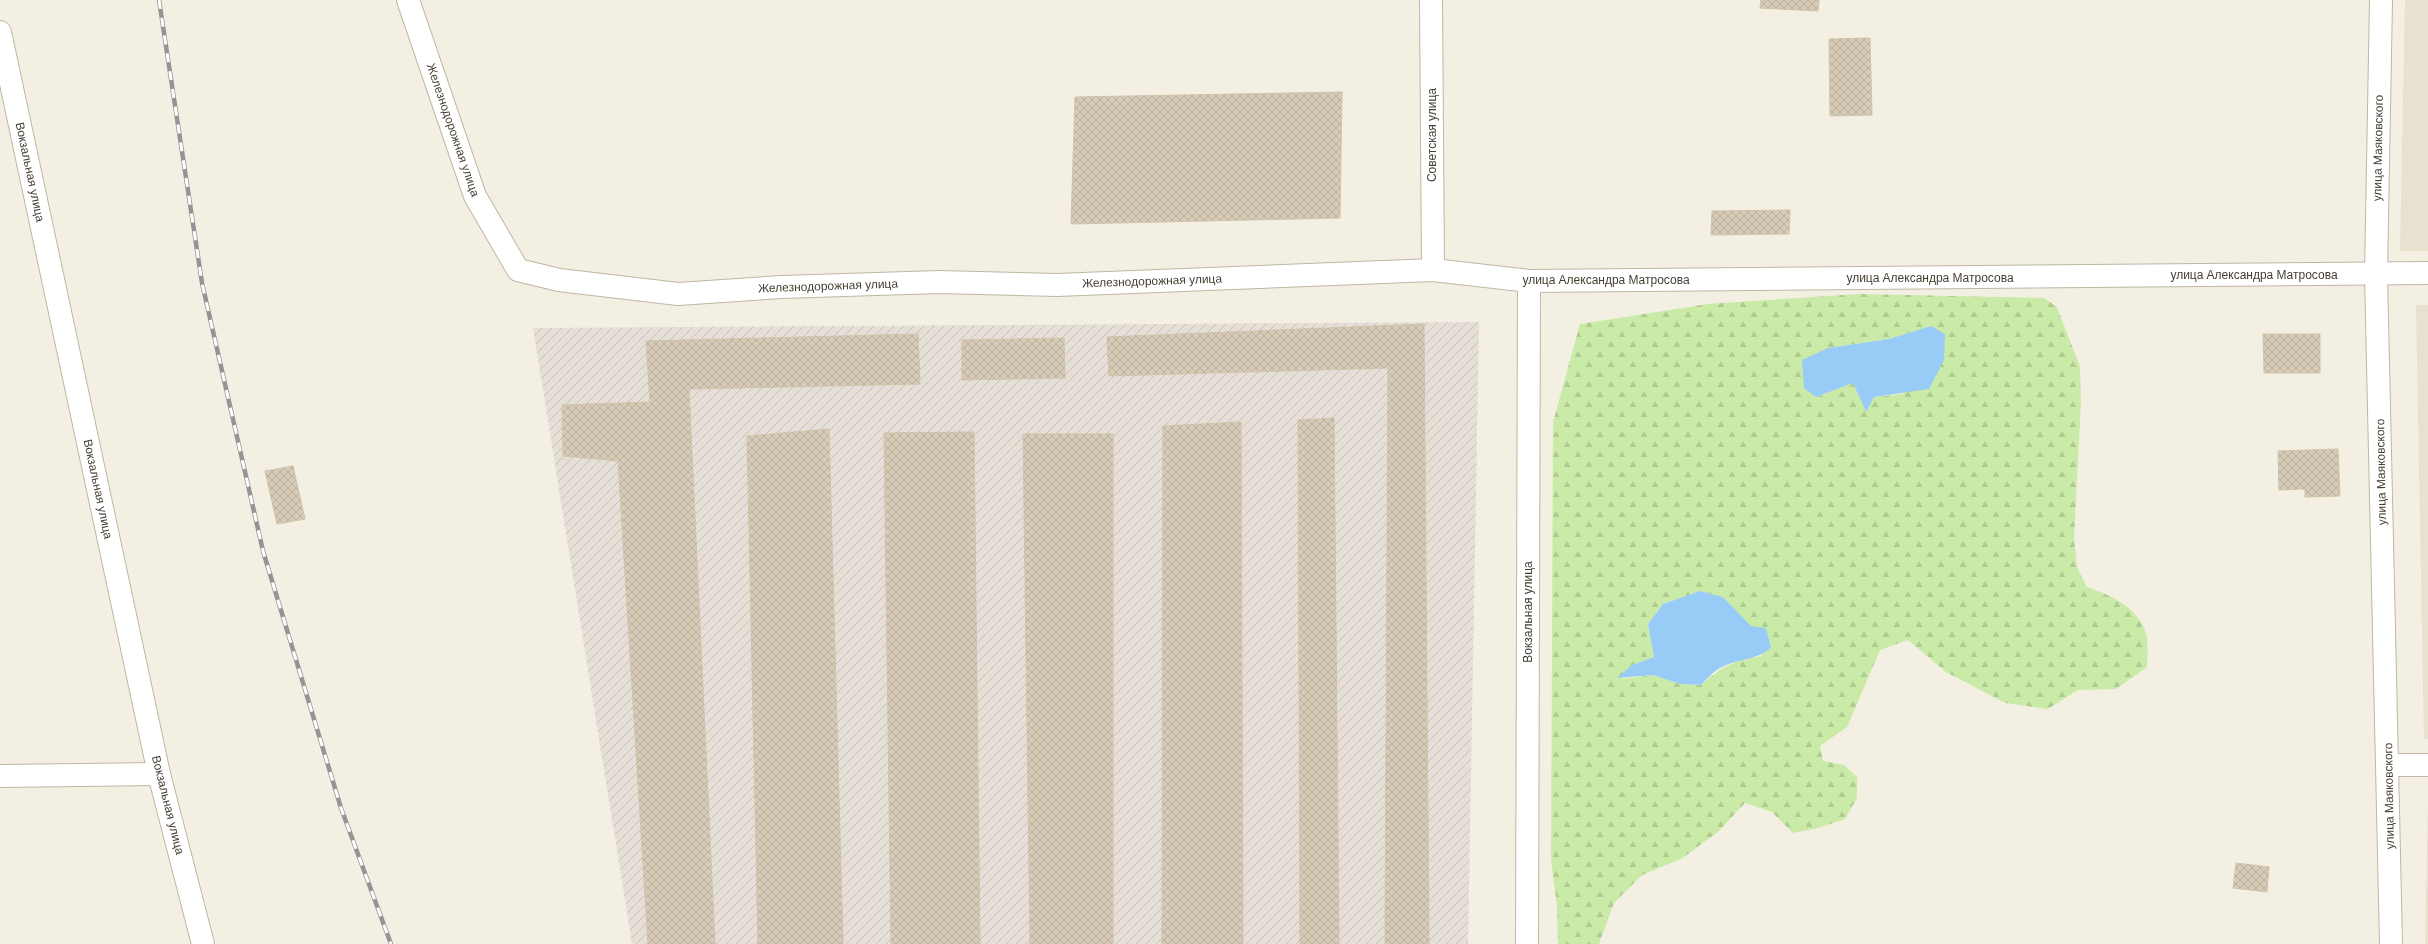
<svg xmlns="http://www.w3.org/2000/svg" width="2428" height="944" font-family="'DM Sans',sans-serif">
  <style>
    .residential { fill: #e7e1d0 }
    .industrial { fill: url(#industrial-furrows) }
    .forest { fill: url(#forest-firs); fill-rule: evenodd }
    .water { fill: #98ccf6 }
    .building { fill: url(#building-cross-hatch); stroke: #d1c3aa }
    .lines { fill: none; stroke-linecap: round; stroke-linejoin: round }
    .minor-casing { stroke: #bfb7a4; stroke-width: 24 }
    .minor { stroke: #fff; stroke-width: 22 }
    .rail-casing { stroke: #949494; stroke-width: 4.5 }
    .rail { stroke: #fff; stroke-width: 3; stroke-dasharray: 9; stroke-linecap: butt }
    .labels { text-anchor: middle; stroke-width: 3; stroke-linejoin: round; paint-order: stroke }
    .street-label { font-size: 12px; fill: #453e32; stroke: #fff }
  </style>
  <defs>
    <pattern id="industrial-furrows" width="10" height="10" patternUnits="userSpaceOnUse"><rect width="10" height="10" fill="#e5dfd8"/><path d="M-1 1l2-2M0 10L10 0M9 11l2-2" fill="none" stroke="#c6c0ba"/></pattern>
    <pattern id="forest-firs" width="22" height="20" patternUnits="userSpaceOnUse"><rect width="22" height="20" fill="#caeba7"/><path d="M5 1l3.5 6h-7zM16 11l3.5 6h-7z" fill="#afcb90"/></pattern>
    <pattern id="building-cross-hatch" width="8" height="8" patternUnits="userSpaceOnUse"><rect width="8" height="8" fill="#d5cbb7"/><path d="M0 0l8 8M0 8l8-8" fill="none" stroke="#b8af9e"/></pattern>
  </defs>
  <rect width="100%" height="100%" fill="#f3efe2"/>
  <!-- residential -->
  <g class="residential">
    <path d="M2405,0H2428V251H2400Z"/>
    <path d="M2416,305H2428V739H2424Z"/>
    <path d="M2428,800V944H2425Z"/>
  </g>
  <!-- industrial -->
  <path class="industrial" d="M1479,322L1468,944H632L533,328Z"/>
  <!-- forest -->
  <path class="forest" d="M1859,294L2044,298L2057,307L2080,367L2081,402L2074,538L2077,567L2087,587C2110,595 2134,605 2145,630C2149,640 2147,657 2147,667L2116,689L2078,690L2048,709L2005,703L1946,672L1908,640L1880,650L1847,727L1820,746L1823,761L1844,765L1857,777V798L1845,819L1818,828L1793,833L1772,812L1745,803L1718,832L1681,859L1642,875L1614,903L1599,944H1558L1557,906L1551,860L1553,422L1580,324L1708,304ZM1931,326L1903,394L1874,397L1866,411L1853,383L1816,397L1828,348L1889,339ZM1700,591L1723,597L1751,627L1762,656C1732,662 1724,665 1701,685L1680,684L1653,675L1622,679L1632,665L1654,657L1648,624L1663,604Z"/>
  <!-- water -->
  <g class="water">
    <path d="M1931,326L1945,334L1944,360L1929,389L1874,397L1866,412L1853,383L1816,397L1804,388L1802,360L1828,348L1889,339Z"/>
    <path d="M1700,591L1723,597L1751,626L1766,628L1771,648C1757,660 1738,659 1722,667C1714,670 1707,679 1701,685L1680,684L1653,675L1617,678L1632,665L1654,657L1648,624L1663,604Z"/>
  </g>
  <!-- building -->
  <g class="building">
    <path d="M1761,0H1819L1818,11L1760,8Z"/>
    <path d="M1870,38L1872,115L1830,116L1829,39Z"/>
    <path d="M1342,92L1340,218L1071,224L1075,97Z"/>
    <path d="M1790,210L1789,234L1711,235L1712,211Z"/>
    <path d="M1424,324L1429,944H1385L1388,368L1109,376L1107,337Z"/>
    <path d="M918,334L920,384L689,389L715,944H648L618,461L563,456L562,405L650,402L646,341Z"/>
    <path d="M2263,334H2320V373H2264Z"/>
    <path d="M1064,338L1065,378L962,380V340Z"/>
    <path d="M1334,418L1339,944H1300L1298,420Z"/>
    <path d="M1241,422L1243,944H1162L1163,426Z"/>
    <path d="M829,429L843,944H758L747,436Z"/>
    <path d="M974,432L980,944H891L884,433Z"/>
    <path d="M1023,434H1113V944H1030Z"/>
    <path d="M2338,449L2340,496L2305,497V489L2279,490L2278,451Z"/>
    <path d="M293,466L305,519L277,524L265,471Z"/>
    <path d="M2236,863L2269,867L2267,892L2233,888Z"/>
  </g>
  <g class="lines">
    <!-- minor casing -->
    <g class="minor-casing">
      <g id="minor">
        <path d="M408,0L475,196L518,270L559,280L678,294L782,287L939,282L1057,285L1433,270L1529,281L2428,273"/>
        <path d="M1431,0L1433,270"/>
        <path d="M2381,0L2376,274L2391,944"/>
        <path d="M0,32L159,774L203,944"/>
        <path d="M2389,765H2428"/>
        <path d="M0,776L159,774"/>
        <path d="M1527,944L1529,281"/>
      </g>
    </g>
    <!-- minor -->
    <use href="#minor" class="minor"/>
    <!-- rail casing -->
    <g class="rail-casing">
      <path id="rail" d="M159,0L202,283L263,551L341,808L391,944"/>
    </g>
    <!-- rail -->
    <use href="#rail" class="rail"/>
  </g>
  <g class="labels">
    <!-- street labels -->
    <g class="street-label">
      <text transform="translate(453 130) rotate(71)" y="4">Железнодорожная улица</text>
      <text transform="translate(1432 135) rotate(-90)" y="4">Советская улица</text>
      <text transform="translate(2378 148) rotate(-89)" y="4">улица Маяковского</text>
      <text transform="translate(30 172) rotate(78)" y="4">Вокзальная улица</text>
      <text x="2254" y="279">улица Александра Матросова</text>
      <text x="1930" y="282">улица Александра Матросова</text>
      <text x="1606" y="284">улица Александра Матросова</text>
      <text transform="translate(1152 281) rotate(-2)" y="4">Железнодорожная улица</text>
      <text transform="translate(828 286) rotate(-2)" y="4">Железнодорожная улица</text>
      <text transform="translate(2381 472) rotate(-91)" y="4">улица Маяковского</text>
      <text transform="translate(98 489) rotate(78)" y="4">Вокзальная улица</text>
      <text transform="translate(1528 612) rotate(-90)" y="4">Вокзальная улица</text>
      <text transform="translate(2389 796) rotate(-91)" y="4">улица Маяковского</text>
      <text transform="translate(168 805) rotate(76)" y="4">Вокзальная улица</text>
    </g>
  </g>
</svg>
